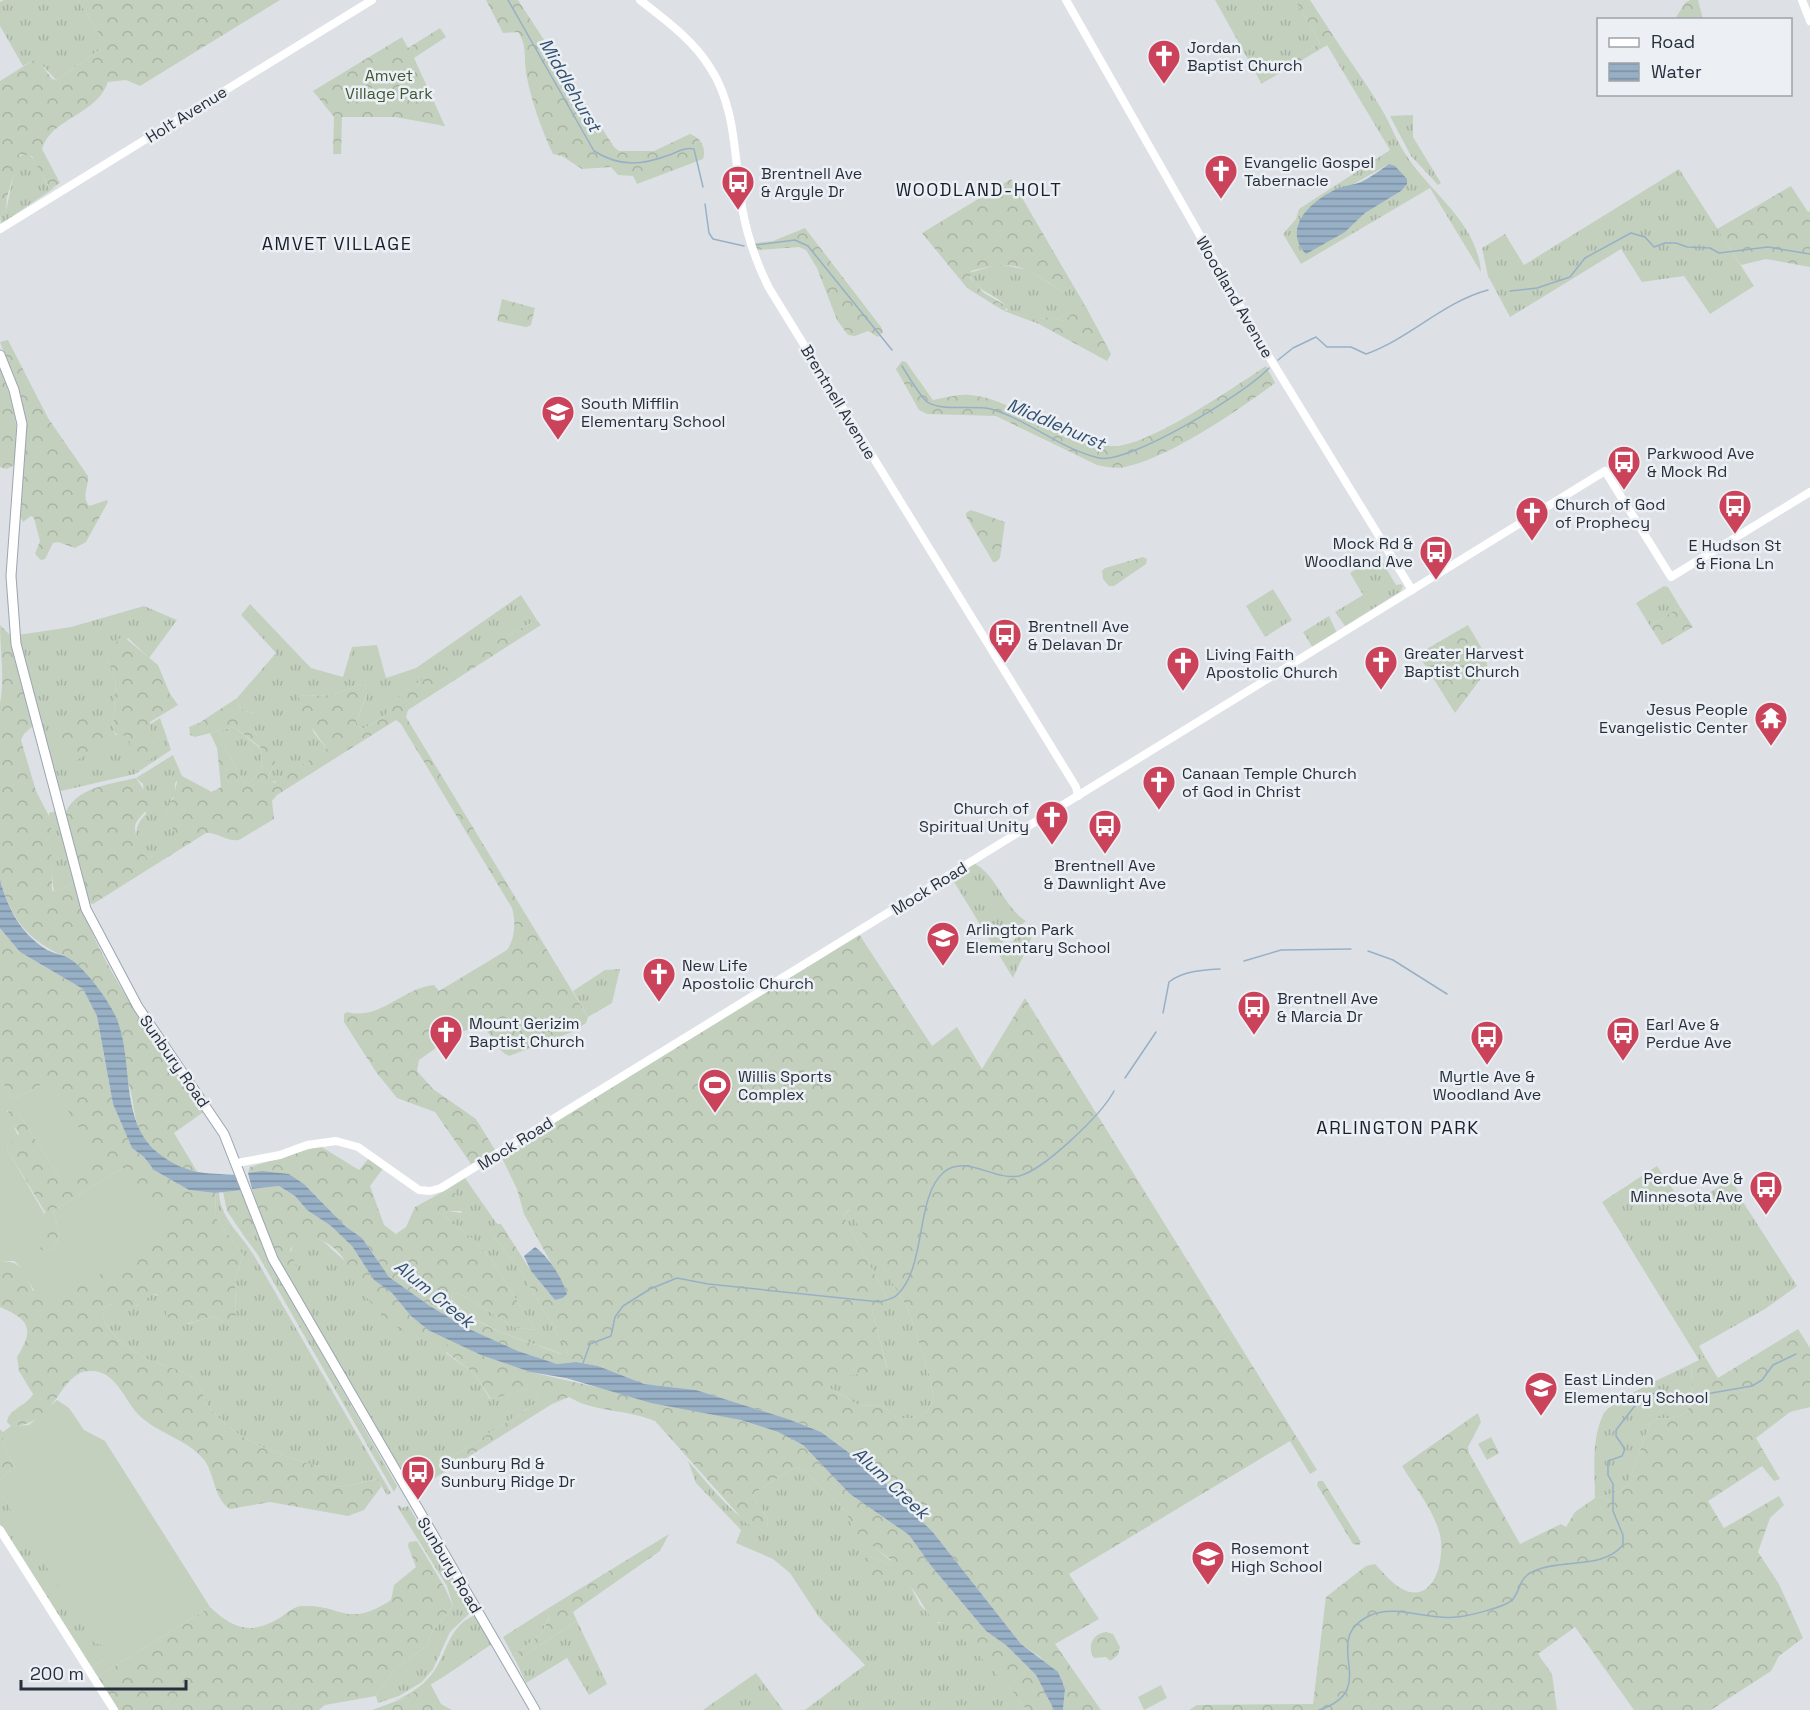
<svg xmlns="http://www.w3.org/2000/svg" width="1810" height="1710" font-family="'Space Grotesk',sans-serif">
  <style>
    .grass { fill: url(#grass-tufts); fill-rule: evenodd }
    .forest { fill: url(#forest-crowns); fill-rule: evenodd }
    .pitch { fill: #c3d0be }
    .water { fill: url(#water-rules) }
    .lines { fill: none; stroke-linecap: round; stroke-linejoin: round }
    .stream { stroke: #98b0c6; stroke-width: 1.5 }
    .primary-casing { stroke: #9ca5b2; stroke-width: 11 }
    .secondary { stroke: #fff; stroke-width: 8 }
    .primary { stroke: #fff; stroke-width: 9 }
    .labels { text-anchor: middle; stroke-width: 5; stroke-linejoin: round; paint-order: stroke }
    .poi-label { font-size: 16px; fill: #272f3c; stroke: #ecf0f4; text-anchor: start }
    .park-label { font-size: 16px; fill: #3c5834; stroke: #ecf0f4 }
    .street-label { font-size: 16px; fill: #272f3c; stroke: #ecf0f4 }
    .water-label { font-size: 18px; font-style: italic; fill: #324f6f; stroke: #ecf0f4 }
    .neighbourhood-label { font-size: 18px; letter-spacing: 1.5px; fill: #19202d; stroke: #ecf0f4 }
  </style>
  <defs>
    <pattern id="grass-tufts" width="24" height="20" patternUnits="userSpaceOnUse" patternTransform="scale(1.5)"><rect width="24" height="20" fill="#c3d0be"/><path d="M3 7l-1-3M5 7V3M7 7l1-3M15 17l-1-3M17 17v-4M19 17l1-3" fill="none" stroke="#a8b3a4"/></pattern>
    <pattern id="forest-crowns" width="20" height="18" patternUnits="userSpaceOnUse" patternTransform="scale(1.5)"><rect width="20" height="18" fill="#c3d0be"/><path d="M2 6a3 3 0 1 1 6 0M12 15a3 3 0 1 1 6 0" fill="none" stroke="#a8b3a4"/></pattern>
    <pattern id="water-rules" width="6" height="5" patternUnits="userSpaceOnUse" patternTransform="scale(1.5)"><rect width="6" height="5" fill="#98b0c6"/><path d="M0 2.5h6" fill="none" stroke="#7c90a2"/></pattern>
  </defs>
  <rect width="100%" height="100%" fill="#dde1e6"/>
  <!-- grass -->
  <g class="grass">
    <path d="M4,0H78L101,37V49L56,80L41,64L32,61L23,66L0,26V2Z"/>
    <path d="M1215,0H1295L1320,43L1260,81Z"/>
    <path d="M1336,40C1353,66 1372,91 1386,117C1393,131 1399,145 1408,158C1433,195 1477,223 1481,272L1430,188L1301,264L1283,234L1296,219L1299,209L1390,150L1327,45ZM1389,164L1401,191L1365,213L1345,232L1352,185Z"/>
    <path d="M1413,115V137L1441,183L1438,185L1411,156L1390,116Z"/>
    <path d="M25,153C40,159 41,176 50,189L57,186L1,224L0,215L6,211L17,158Z"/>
    <path d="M1679,169L1754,286L1710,314L1684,276L1642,282L1621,249L1510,317L1488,276L1482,248L1505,234L1524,265Z"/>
    <path d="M999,264L1028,270L1064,292L1073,285L1085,305L1064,321L1045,317L1037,320L1039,324L1004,311L1008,310C1000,294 975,293 969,273Z"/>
    <path d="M1378,555L1396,585L1401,584L1403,586L1401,591L1345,626L1335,612L1363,595L1350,573Z"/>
    <path d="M1664,586L1668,587L1680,607L1650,626L1636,603Z"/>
    <path d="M1273,589L1292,620L1265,637L1246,606Z"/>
    <path d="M521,595L537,620L406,689L383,718L362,729L356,722L367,695L364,683L333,695L299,696L314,733L327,749L279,781L271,782L268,777L275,763L254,731V713L241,710L237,698L276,653L241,615L250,604L311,668L343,677L352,647L377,645L386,678L416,668Z"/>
    <path d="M144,606L177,620L149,658L128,638L108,660L116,678L113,731L116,735L128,734L155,755L149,725L160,718L171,750L135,774L61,791L57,788L18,635L71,627Z"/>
    <path d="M1329,616L1337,633L1313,648L1303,632Z"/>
    <path d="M234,727L261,749L262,771L249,783L243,782L225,747L217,748L210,733Z"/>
    <path d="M173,755L182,776L175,783V794L165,811L179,839L148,859C135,844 131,828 146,814L143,784L136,778Z"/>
    <path d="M56,811L74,882L55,892C51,888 50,825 49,813Z"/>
    <path d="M974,863C998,877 1003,906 1026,921L995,949L951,877Z"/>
    <path d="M1030,924L1036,928L1013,978L999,955Z"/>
    <path d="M620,969L612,1003L588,1017L573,991L605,970Z"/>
    <path d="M1657,1166L1685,1207L1732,1179L1743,1202L1797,1286L1765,1309L1699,1346L1705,1357L1699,1360L1602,1202Z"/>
    <path d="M465,1178L497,1224L493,1229L492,1235L517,1265L568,1352L562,1354C523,1339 479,1330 451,1299L452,1294L459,1293L514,1327L535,1330L491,1259L473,1239L443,1215L448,1211L462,1213L454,1191L446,1190Z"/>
    <path d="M215,1193H219C221,1221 243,1235 256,1259C301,1337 346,1415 391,1493L387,1495L377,1479L341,1487L330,1484L321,1467C279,1455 242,1444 212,1411C204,1402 202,1387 194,1379C182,1368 161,1366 147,1359C130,1350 103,1331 102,1311C111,1300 124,1304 136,1306L152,1294L162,1297L188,1324L213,1316L224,1322L236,1315L235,1281L243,1255L216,1218Z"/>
    <path d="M850,1210L908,1309L931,1380L933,1398L927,1412L912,1418H896L883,1406L858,1405L828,1387V1379L887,1367L872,1310L890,1303L843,1215Z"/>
    <path d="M256,1230L280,1280L397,1486L394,1492L258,1255L244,1236L255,1233Z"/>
    <path d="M310,1236L323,1241L425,1335L428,1330L452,1340L446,1345V1353L474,1373L490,1399L530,1388L537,1390L538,1402L407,1486L291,1282C290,1262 285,1239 310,1236Z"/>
    <path d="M1691,1364C1692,1395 1700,1422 1658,1418L1650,1423L1628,1484L1619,1492L1595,1498C1595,1471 1591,1440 1603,1415C1609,1401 1675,1372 1691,1364Z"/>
    <path d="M688,1461C704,1478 744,1532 767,1528L768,1519L753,1497L754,1493L794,1468L802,1469L844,1509L854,1530L892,1562L889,1565L869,1556L909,1583L920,1605L938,1623L947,1621L1011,1689L1027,1710H805L865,1665L819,1617L790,1573L773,1559L736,1543L741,1530L696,1483Z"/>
    <path d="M0,1492L94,1642L111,1647L102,1661L90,1668L0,1524Z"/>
    <path d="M399,1505L402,1508L408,1506L472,1611L450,1632L433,1669L422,1682L399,1696L378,1703L376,1696L394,1670L427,1646L432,1632L453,1606L447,1586L397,1506Z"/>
    <path d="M547,1609L549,1617L542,1633L513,1656L503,1637Z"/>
    <path d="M475,1615L492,1644C462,1663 429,1691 394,1701C408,1695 423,1686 432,1674C448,1653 447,1627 475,1615Z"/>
    <path d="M577,1621L607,1684L589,1695L567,1658L526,1683L515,1659H519Z"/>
    <path d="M756,1673L783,1710H703Z"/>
  </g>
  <!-- forest -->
  <g class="forest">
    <path d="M78,0H280L140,86L126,80L108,82C97,115 51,118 42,149L60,183L50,189L32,156L20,154L7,197L6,211L0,215V81L32,61L38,60L52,79L56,80L101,49V37Z"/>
    <path d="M486,0H518L614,147L619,151H654L690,134C700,137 707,148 703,159L637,184L633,176L618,175L611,167L582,169L562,156L553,154C541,129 531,100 526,73C524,59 527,44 518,32L503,33Z"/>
    <path d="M1295,0H1310L1336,40L1261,84L1260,81L1320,43Z"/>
    <path d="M1690,0H1698L1703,19H1675L1685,3Z"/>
    <path d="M440,28L446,37L414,58L445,126L395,117H342L341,154H333L334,117L313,91L402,37L408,48Z"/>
    <path d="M1011,179L1073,285L1064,292C1025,268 1018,258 971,271L970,278L984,293L1008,307L1004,311L967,288L922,233Z"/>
    <path d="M1791,186L1808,212L1810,211V267L1766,259L1741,265L1717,229Z"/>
    <path d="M805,228L881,327L883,332L878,337L868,331L855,336L848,335L837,320L817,268L806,250L799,247L757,250L754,243L773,241Z"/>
    <path d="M502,299L535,308L531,325L526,327L497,321Z"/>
    <path d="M1082,305H1085L1111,354L1107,361L1039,324L1037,320L1045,317L1064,321Z"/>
    <path d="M8,340L48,418L88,476C89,487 81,495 89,506L107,500L108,502L86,542L75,548L58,542L53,543L45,559L41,560L35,554L40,541L34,518L31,516L23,522L20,516L26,423L20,392L0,342Z"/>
    <path d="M902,361L906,362L933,400C945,398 957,394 970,395C1020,399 1058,448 1116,446C1152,444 1234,387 1266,366L1275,383C1237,411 1171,457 1125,467C1115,469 1107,467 1097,465L996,416L927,414L919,410L896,369Z"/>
    <path d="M0,368C13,401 20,428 16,464L7,469L0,467Z"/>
    <path d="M971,510L1005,522L1000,558L996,562H993L966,516V513Z"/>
    <path d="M1143,557L1147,559L1146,564L1114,586H1109L1103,579L1102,571L1105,568Z"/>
    <path d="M1680,607L1693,627L1662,645L1650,626Z"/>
    <path d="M537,620L541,625L408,710L406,717L588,1017L586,1023L572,1032L509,1056C497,1051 494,1036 484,1029C472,1019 431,1052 419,1060L417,1071L433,1089L476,1119L495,1150L471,1164L435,1112L397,1098L376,1072L344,1022V1014L347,1012C379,1021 403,988 434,985L439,991L507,950C515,939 516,921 512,908L401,724L396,720L277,795L272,801L274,819L239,840C227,842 218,832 206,833L93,904L90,903L64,817C73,787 111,784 136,778L150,799C149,812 142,813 136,823C132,831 142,854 148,859L178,839L165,811L166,806L173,799L178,778L182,776L212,792L221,787L217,748L221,746L225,747L243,782L249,783L262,771L261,748L234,727L195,737L190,735L189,727L199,723L237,698L241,710L254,713L257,717L254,731L257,736L272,742L275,763L268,777L274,783L327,749L300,711L299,696L333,695L364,683L367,694L356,722L362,729L383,718L405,689Z"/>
    <path d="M0,625L11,636L16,664L33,726L24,734L21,740L36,791L51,820L52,890L55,892L74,882C97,967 156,1040 205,1111L174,1133L198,1173C180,1172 156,1154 145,1139C132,1121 135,1101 128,1082C113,1040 90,1000 72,960C30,942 13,924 0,880V703C5,678 0,650 0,625Z"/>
    <path d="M1468,625L1485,654L1488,669L1455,713L1418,654Z"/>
    <path d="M124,637L158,665L170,694L178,705L150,722L155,755L150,760H140L131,752L128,734L120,737L113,731L116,678L108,660L118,639Z"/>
    <path d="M83,717L102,731L105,742L102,747L73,762C61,756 55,750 54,737Z"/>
    <path d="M0,927L20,952L83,989L97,1016L113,1104L132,1148L144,1157L154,1170L189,1190L215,1193L216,1218L243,1255L235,1281L236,1315L232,1320L224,1322L213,1316C197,1320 181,1331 166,1315V1303L156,1294C147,1295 143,1303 135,1306C122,1310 113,1297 102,1311C103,1331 130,1350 147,1359C161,1366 182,1368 194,1379C202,1387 204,1402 212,1411C242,1444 279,1455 321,1467L325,1470L330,1484L341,1487L378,1479L381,1487L364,1510L348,1516L270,1502L230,1509C214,1499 215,1476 205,1461C189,1440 161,1435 141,1417C124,1402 117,1369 89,1371C59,1372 57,1426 11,1426L7,1422C9,1408 27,1406 33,1394L19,1371L17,1357C34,1330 31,1320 0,1307V1261C23,1261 24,1272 33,1291L112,1266L165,1233L167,1229L122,1168L53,1211C58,1227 65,1246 44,1252L40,1249L45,1212L8,1151L7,1146L19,1134L7,1115L10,1107H15L61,1180L46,1082L16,1098L12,1097L0,1079Z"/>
    <path d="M859,934L932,1046L957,1027L982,1069L1025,998L1317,1470L1310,1474L1290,1441L1069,1574L1099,1619L1055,1644L1101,1710H1063L1065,1689L1040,1657L1021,1644L932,1531L903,1504L879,1475L821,1432L788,1419L696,1390L644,1384L598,1366L576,1362L557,1364L518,1351L467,1328L430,1306L389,1277L362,1238L345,1226L304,1184L289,1174L248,1173L250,1167L320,1146L359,1170L369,1158L384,1167L370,1186L384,1225L396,1234L406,1227L415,1207L446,1190L454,1191L465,1211H448L443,1215L473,1239L491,1259L535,1330L514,1327L459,1293L452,1294L451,1300C479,1330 523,1339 561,1354L568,1352L517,1265L492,1235V1229L497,1224H501L531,1271L555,1300L563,1298L566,1294L565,1288L524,1214L517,1189L501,1156ZM849,1210L908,1309L931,1380L933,1398L927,1412L912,1418H896L883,1406L858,1405L828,1387V1379L883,1370L887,1368L872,1310L882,1309L890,1303L843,1215Z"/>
    <path d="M279,1186L295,1196L307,1210L331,1226L352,1246L374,1280L392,1293L411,1316L428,1330L425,1335C413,1334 404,1332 394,1325C380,1314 363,1294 353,1280C348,1273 347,1265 343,1258C330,1240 304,1228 290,1250L299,1274L291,1282L270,1245L252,1189Z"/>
    <path d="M243,1190L256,1230L255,1233L244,1236L227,1211L223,1192Z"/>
    <path d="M1798,1329L1810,1348V1407L1790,1412L1756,1438L1780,1479L1774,1481L1762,1466L1708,1501L1724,1528L1779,1496L1784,1505L1770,1518L1758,1552L1779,1584L1803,1638L1779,1656L1771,1671L1711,1710H1634L1575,1627L1538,1654L1552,1674L1557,1710H1189L1197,1705L1313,1704L1326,1597L1366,1566L1375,1564C1383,1572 1392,1584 1402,1589C1435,1606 1445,1558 1440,1535C1434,1510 1415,1488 1402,1466L1478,1413L1481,1422L1468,1447L1469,1453L1520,1544L1561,1524L1566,1527L1575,1512L1595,1498L1619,1492L1628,1484L1650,1423L1658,1418C1700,1422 1692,1395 1691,1364L1705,1357L1718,1378Z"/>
    <path d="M452,1340L481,1355L530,1372L741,1420L778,1432L803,1445L850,1494L909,1535L932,1567L986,1631L1007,1646L1036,1675L1054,1710H1027L1011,1689L947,1622H934C923,1608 916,1589 902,1578L886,1581L867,1576L863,1559L869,1556L889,1565L891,1560L862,1538L854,1530L844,1509L802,1469L794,1468L754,1493L753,1497L768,1519L767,1529L759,1530L746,1523L655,1421C627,1409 596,1413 569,1397L552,1404L411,1493L407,1486L538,1402L537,1391L530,1388L491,1399L474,1373L446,1352V1345Z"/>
    <path d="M0,1429L3,1432V1444L15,1467L0,1480Z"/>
    <path d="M1491,1437L1499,1453L1487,1460L1478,1444Z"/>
    <path d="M1318,1481H1323L1361,1542L1359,1545L1353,1544L1317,1485Z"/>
    <path d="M669,1534L660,1551L573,1612L577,1621L519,1659H515L513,1656L542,1633L549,1618L547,1609Z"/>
    <path d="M417,1541L445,1588L453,1606L432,1632L427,1646L394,1670L376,1696L325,1705L319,1710H116L96,1678L210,1607C234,1630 252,1635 281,1617C287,1613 294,1606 302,1606C342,1604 347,1629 391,1600L394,1585L416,1567L408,1546L409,1542Z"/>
    <path d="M1106,1632L1113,1634L1120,1647L1118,1655L1110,1661L1106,1657L1094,1658C1087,1646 1092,1634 1106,1632Z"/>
    <path d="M430,1683L441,1704L452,1710H372L402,1699Z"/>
  </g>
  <!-- pitch -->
  <g class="pitch">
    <path d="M0,1079L12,1097L16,1098L46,1082L50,1083L97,1155L96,1159L61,1180L15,1107L7,1111L19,1138L7,1146L8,1151L48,1220L40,1249L44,1252C65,1246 58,1227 53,1211L122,1168L127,1169L167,1229L166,1233C132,1254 79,1295 39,1296C28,1286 26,1270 14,1261H0Z"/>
    <path d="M57,1400L69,1408L84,1430L105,1441L210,1607L96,1678L90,1668L102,1661L110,1647L94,1643L0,1492V1480L15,1467L3,1444V1432L11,1426L29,1425Z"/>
    <path d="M1161,1685L1167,1698L1144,1710L1138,1697Z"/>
  </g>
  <!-- water -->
  <g class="water">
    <path d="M1389,164L1395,166L1407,179V184L1401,191L1365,213L1345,232L1306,254C1281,227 1313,199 1339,188C1346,185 1354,185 1361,182C1371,177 1380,170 1389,164Z"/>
    <path d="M0,880C8,908 19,931 44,948C52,954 65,954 73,961C89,974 106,997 115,1015C135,1058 118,1119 157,1152C185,1175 204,1173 238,1175L243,1190L215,1193L189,1190L154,1170L144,1157L132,1148L113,1104L97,1016L83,989L20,952L0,928Z"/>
    <path d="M262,1171L289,1174L304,1184L345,1226L362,1238L389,1277L430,1306L467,1328L518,1351L557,1364L576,1362L598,1366L644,1384L696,1390L788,1419L821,1432L879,1475L903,1504L932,1531L1021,1644L1058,1672L1065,1689L1063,1710H1054L1036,1675L1007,1646L986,1631L932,1567L909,1535L850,1494L803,1445L778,1432L741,1420L651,1403L566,1378L530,1372L481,1355L428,1330L411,1316L392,1293L374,1280L352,1246L331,1226L307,1210L295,1196L279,1186L252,1189L248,1173Z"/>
    <path d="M535,1247C549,1257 562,1278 567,1294L563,1298L555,1300L531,1271L524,1256Z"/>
  </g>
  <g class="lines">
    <!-- stream -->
    <g class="stream">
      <path d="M508,0L594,151C621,168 643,165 672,154C679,151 686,147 694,149L703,187"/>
      <path d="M705,204L709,233L713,239L744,246"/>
      <path d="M756,245L795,240L808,246L892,350"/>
      <path d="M1510,291L1537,288L1570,277L1585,258L1631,233L1645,237L1654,247L1665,243H1676L1687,247L1710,248L1719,253L1768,247L1810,254"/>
      <path d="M1278,360L1293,348L1316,337L1327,347H1351L1366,354C1409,339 1443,302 1488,290"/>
      <path d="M902,366C909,377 916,390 925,400C935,412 974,405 991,409C1029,420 1060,449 1099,458C1128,465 1248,392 1269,368"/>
      <path d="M1368,951L1393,960L1447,994"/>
      <path d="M1244,961L1281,950L1351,949"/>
      <path d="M1163,1013L1169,982C1183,971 1203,970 1220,969"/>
      <path d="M1125,1078L1156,1032"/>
      <path d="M583,1363L590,1344L611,1336L615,1317L623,1306L650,1289L677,1278L708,1284L880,1302C886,1300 893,1299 897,1295C927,1267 915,1196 944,1172C966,1154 994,1181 1019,1176C1044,1170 1102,1114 1114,1091"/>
      <path d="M1319,1710C1384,1689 1316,1640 1371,1615C1397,1604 1430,1621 1457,1617C1468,1616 1507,1607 1513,1599C1521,1589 1519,1577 1534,1571C1563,1558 1602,1570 1623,1545V1535L1613,1511V1484L1608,1475V1461L1622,1456L1625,1449L1616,1436V1430L1637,1403L1646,1396L1656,1393L1683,1398L1752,1386L1762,1380L1773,1365L1796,1354"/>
    </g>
    <!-- primary casing -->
    <g class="primary-casing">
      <path id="primary" d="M0,355L14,390L22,424L11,576L16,644L86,909L138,1007L224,1134L273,1259L535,1710"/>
    </g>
    <!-- secondary -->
    <g class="secondary">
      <path d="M640,0C664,19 692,39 709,66C737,107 734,160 742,207C747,236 756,262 769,288L1076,787L1078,796"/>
      <path d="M1066,0L1268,355L1412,590"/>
      <path d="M1802,0L1810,21"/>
      <path d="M0,229L372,0"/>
      <path d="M237,1163L280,1155L307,1145L336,1141L358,1147L419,1190L430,1191L441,1188L1605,471L1671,577L1810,492"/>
      <path d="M0,1530L114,1710"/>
    </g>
    <!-- primary -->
    <use href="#primary" class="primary"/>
  </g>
  <!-- icons -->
  <defs>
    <g id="church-pin" transform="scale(1.725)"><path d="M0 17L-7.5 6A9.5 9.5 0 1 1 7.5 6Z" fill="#cb425b" stroke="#ecf0f4"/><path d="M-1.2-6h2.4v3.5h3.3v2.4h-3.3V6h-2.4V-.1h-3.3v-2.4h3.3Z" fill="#fff"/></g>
    <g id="bus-pin" transform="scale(1.725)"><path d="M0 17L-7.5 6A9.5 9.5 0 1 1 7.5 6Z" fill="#cb425b" stroke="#ecf0f4"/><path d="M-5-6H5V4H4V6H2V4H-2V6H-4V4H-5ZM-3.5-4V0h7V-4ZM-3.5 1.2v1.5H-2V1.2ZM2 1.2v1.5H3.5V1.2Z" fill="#fff"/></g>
    <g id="school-pin" transform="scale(1.725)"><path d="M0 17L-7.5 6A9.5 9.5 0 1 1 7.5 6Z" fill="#cb425b" stroke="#ecf0f4"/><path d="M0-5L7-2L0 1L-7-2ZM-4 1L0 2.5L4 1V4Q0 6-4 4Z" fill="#fff"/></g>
    <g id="temple-pin" transform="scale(1.725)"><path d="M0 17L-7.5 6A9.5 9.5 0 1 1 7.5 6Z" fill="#cb425b" stroke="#ecf0f4"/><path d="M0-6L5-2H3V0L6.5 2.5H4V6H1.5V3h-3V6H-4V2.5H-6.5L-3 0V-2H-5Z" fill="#fff"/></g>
    <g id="stadium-pin" transform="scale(1.725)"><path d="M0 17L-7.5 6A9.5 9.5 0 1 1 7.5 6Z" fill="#cb425b" stroke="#ecf0f4"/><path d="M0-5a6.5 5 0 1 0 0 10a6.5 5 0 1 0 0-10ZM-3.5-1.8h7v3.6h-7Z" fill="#fff"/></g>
  </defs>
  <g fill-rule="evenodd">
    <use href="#church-pin" x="1164" y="56"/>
    <use href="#church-pin" x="1221" y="171"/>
    <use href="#bus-pin" x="738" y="182"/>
    <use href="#school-pin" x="558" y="412"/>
    <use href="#bus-pin" x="1624" y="462"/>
    <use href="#bus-pin" x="1735" y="506"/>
    <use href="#church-pin" x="1532" y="513"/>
    <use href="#bus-pin" x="1436" y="552"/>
    <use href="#bus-pin" x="1005" y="635"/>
    <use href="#church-pin" x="1381" y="662"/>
    <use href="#church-pin" x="1183" y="663"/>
    <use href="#temple-pin" x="1771" y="718"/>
    <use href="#church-pin" x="1159" y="782"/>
    <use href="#church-pin" x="1052" y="817"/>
    <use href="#bus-pin" x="1105" y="826"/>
    <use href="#school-pin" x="943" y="938"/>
    <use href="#church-pin" x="659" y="974"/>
    <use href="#bus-pin" x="1254" y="1007"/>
    <use href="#church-pin" x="446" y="1032"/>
    <use href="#bus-pin" x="1623" y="1033"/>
    <use href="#bus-pin" x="1487" y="1037"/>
    <use href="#stadium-pin" x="715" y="1085"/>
    <use href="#bus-pin" x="1766" y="1187"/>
    <use href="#school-pin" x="1541" y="1388"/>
    <use href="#bus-pin" x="418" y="1472"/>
    <use href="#school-pin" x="1208" y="1557"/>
  </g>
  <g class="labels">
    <!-- poi labels -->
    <g class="poi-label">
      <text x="1187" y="53">Jordan<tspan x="1187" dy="18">Baptist Church</tspan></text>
      <text x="1244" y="168">Evangelic Gospel<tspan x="1244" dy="18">Tabernacle</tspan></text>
      <text x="761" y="179">Brentnell Ave<tspan x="761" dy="18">&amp; Argyle Dr</tspan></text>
      <text x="581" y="409">South Mifflin<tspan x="581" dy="18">Elementary School</tspan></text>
      <text x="1647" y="459">Parkwood Ave<tspan x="1647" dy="18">&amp; Mock Rd</tspan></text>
      <text x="1555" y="510">Church of God<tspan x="1555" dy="18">of Prophecy</tspan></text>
      <text x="1413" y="549" text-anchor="end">Mock Rd &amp;<tspan x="1413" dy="18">Woodland Ave</tspan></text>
      <text x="1735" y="551" text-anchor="middle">E Hudson St<tspan x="1735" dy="18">&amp; Fiona Ln</tspan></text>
      <text x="1028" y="632">Brentnell Ave<tspan x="1028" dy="18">&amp; Delavan Dr</tspan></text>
      <text x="1404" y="659">Greater Harvest<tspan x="1404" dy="18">Baptist Church</tspan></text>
      <text x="1206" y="660">Living Faith<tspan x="1206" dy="18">Apostolic Church</tspan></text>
      <text x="1748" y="715" text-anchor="end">Jesus People<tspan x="1748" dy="18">Evangelistic Center</tspan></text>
      <text x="1182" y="779">Canaan Temple Church<tspan x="1182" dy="18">of God in Christ</tspan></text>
      <text x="1029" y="814" text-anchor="end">Church of<tspan x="1029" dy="18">Spiritual Unity</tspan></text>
      <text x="1105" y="871" text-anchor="middle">Brentnell Ave<tspan x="1105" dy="18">&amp; Dawnlight Ave</tspan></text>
      <text x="966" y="935">Arlington Park<tspan x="966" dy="18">Elementary School</tspan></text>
      <text x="682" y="971">New Life<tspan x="682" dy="18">Apostolic Church</tspan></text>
      <text x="1277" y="1004">Brentnell Ave<tspan x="1277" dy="18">&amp; Marcia Dr</tspan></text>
      <text x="469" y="1029">Mount Gerizim<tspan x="469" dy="18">Baptist Church</tspan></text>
      <text x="1646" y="1030">Earl Ave &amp;<tspan x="1646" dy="18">Perdue Ave</tspan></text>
      <text x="738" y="1082">Willis Sports<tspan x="738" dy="18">Complex</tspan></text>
      <text x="1487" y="1082" text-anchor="middle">Myrtle Ave &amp;<tspan x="1487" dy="18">Woodland Ave</tspan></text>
      <text x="1743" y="1184" text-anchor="end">Perdue Ave &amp;<tspan x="1743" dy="18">Minnesota Ave</tspan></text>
      <text x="1564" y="1385">East Linden<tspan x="1564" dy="18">Elementary School</tspan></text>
      <text x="441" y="1469">Sunbury Rd &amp;<tspan x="441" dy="18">Sunbury Ridge Dr</tspan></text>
      <text x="1231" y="1554">Rosemont<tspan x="1231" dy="18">High School</tspan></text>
    </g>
    <!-- park labels -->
    <g class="park-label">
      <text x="389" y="81">Amvet<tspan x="389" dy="18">Village Park</tspan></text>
    </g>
    <!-- street labels -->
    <g class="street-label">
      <text transform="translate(186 114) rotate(-32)" y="6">Holt Avenue</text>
      <text transform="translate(1235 297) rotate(60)" y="6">Woodland Avenue</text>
      <text transform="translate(839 402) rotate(59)" y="6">Brentnell Avenue</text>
      <text transform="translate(929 888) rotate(-32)" y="6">Mock Road</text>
      <text transform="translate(175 1061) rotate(55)" y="6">Sunbury Road</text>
      <text transform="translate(515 1143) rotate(-32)" y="6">Mock Road</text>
      <text transform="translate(450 1565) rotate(59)" y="6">Sunbury Road</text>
    </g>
    <!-- water labels -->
    <g class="water-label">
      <text transform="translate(570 85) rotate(60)" y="6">Middlehurst</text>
      <text transform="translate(1056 424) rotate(23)" y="6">Middlehurst</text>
      <text transform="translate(434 1294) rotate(39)" y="6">Alum Creek</text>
      <text transform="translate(891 1483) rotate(43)" y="6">Alum Creek</text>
    </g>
    <!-- neighbourhood labels -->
    <g class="neighbourhood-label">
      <text x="979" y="196">WOODLAND-HOLT</text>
      <text x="337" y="250">AMVET VILLAGE</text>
      <text x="1398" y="1134">ARLINGTON PARK</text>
    </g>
  </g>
  <!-- legend -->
  <rect x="1597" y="18" width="195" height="78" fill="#ecf0f4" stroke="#9da3aa" stroke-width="1.5"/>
  <rect x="1609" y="38" width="30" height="9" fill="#ffffff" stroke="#9da3aa" stroke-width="1.5"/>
  <text x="1651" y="48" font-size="18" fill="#272f3c">Road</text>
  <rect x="1609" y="63" width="30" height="18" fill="url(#water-rules)" stroke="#9da3aa" stroke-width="1.5"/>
  <text x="1651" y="78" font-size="18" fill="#272f3c">Water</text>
  <!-- scale -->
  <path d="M21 1680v9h165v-9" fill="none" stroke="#272f3c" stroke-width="3"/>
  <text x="30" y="1680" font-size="18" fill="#272f3c" stroke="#ecf0f4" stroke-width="4.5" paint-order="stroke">200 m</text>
</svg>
